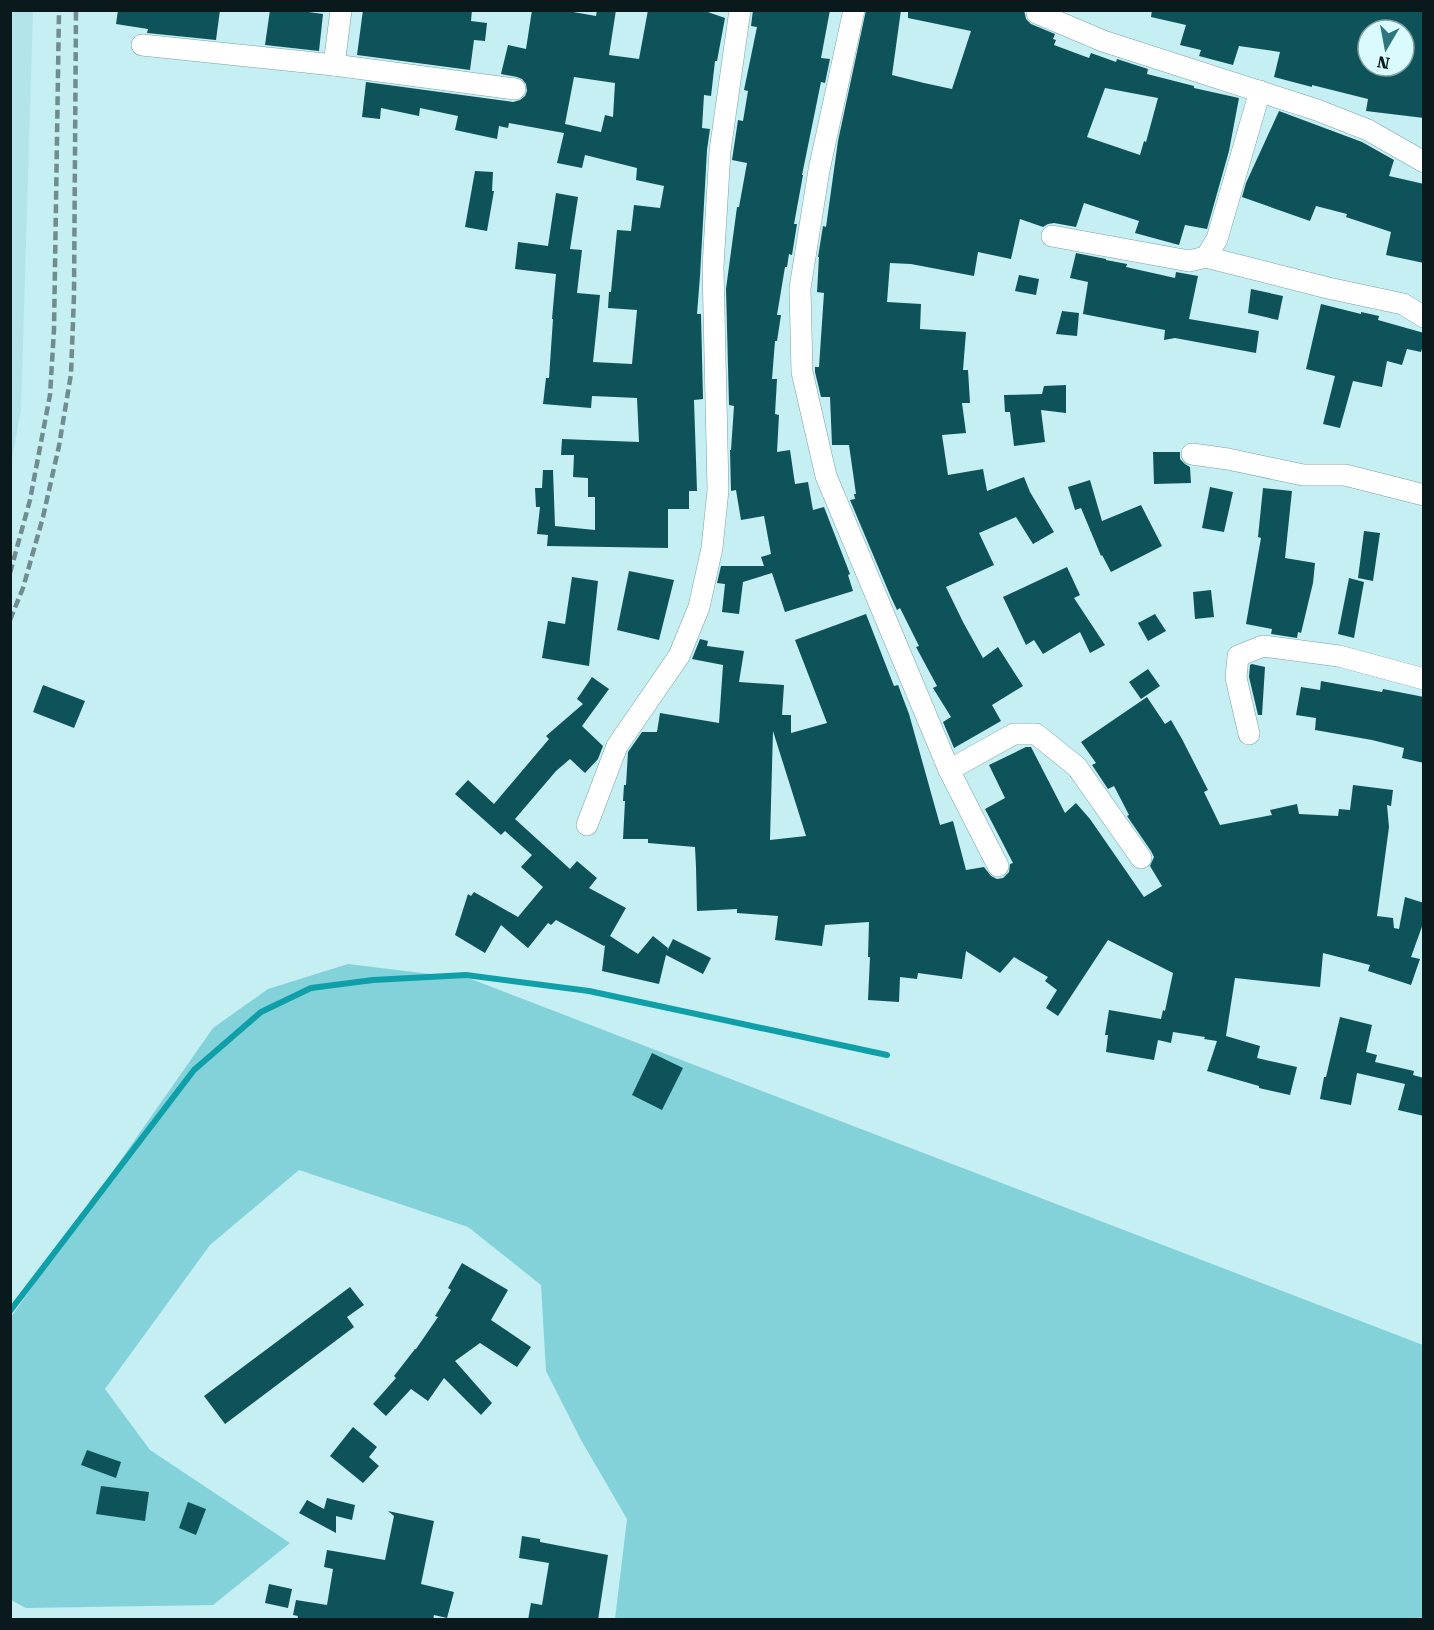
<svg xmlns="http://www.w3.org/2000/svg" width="1434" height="1630" font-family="'Roboto Serif',serif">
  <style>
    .built { fill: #b2e4e9 }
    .green { fill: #83d2da }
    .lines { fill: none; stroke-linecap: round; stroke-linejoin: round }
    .stream { stroke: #0f9fa9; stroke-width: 6 }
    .building { fill: #0e5359; fill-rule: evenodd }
    .street-casing { stroke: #7aa1a4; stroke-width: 22 }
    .street { stroke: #fff; stroke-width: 21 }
    .rail { stroke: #6f8c8f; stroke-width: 4.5; stroke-dasharray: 9 4.5; stroke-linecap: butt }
  </style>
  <rect width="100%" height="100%" fill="#c6eff3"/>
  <!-- built -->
  <path class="built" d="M11,10L33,11L21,409L11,464Z"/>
  <!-- green -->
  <path class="green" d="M348,964L471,979L1423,1345V1619H615L627,1519L581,1440L546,1371L541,1285L468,1227L299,1170L210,1245L105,1389L150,1450L290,1543L213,1605L26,1608L11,1600V1317L213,1028L268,989Z"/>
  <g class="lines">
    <!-- stream -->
    <path class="stream" d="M10,1311L194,1070L261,1012L311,988L373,980L466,975L589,991L887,1055"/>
  </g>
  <!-- building -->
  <g class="building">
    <path d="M118,10H220L216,40L147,33L148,29L116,24Z"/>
    <path d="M270,10H294L323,14L319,51L265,45Z"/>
    <path d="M363,10H472L471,21L487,23L485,41L474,40L470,70L357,55Z"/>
    <path d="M532,10H562L596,16L597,10H616L609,55L639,59L648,10H702L725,18L717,61H715L711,96L704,95L702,128L710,129L707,150L700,276L697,314H701L703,399L694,400L697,491H689V509H668V548L547,546L548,535L537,534L540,507H536L535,488H542L543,470H553L555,526L595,530V497H588V478L573,477L574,455H561L562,439L639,442L637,398L592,396L591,408L543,404L546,378H549L553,319H552L556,274L515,269L518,242L548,246L556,193L578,197L570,249L582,250L577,293L600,295L593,362L632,364L637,310L608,308L609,292H611L617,230L631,231L634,205L660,208L664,186L636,180L637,168L585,155L582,168L557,163L564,133L509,123L508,128L499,126L497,139L455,130L458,116L420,108L419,116L381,108L380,119L362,117L366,82L513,102L520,100L525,96L527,91L526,84L522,79L517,77L501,74L508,45L526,49ZM574,77L615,83L613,117L605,115L601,132L565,124Z"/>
    <path d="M753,10H830L821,58L830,59L825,83L821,82L802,175H803L794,224H797L792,255L789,254L787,267H785L777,315H781L777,341H775L772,379H777L775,414L779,415L777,452L790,450L795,484L808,482L813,510L824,507L850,574L848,575L853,591L785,612L772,573L743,582L739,614L722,612L725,584L717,583L721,566H764L761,557L771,554L764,516L741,520L736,490L731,491L730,450H731L734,406L729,405L726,289L737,207H739L747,163L732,160L738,120L743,121L748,91L744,90L757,27L751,26Z"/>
    <path d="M866,10H901L892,75L924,83L952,89L971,31L908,18V10H1024L1026,19L1031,24L1055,34L1053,39L1056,40L1054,45L1089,58L1091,53L1116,62L1117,59L1148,69L1147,74L1194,86V88L1239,98L1229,151L1207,229L1185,225L1179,245L1135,233L1139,221L1084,203L1076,227L1054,223L1048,224L1043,227L1020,219L1011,259L978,252L974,276L911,264L890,263L887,302L921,304L920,329L966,332L963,370H968L970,403H962L966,433L942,435L948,475L983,469L987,491L1024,477L1030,492L1054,532L1033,544L1016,517L979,533L994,565L946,587L963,622L983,658L998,647L1023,686L992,705L1001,721L954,748L943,722L951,717L933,688L937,686L916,647L919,646L900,608L897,610L890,595L850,500L855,499L854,494H856L849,445H832L830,397H821L815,372V367H819L824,293L817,292L819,257H818L823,226L826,227L838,141ZM1105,88L1158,98L1146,142L1144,141L1140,155L1087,137Z"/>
    <path d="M1152,10H1424V118L1366,111L1368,99L1312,85V87L1274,77L1280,52L1239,46L1233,65L1199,56L1201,50L1180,45L1186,25L1151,17ZM1368,30H1404V66H1366Z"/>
    <path d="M1279,111L1362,142L1394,160L1389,176L1424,184V263L1386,255L1391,232L1346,217L1347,214L1316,206L1310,221L1242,197L1246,183Z"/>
    <path d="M475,171L493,172L492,191H494L487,231L465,227Z"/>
    <path d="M1076,253L1106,259V260L1127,264L1126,267L1175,278L1176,272L1198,276L1189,319L1259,331L1256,353L1175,338L1164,340L1165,330L1083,314L1088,282L1070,278Z"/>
    <path d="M1019,275L1039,279L1036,295L1015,291Z"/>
    <path d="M1251,289L1283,296L1278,320L1248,313Z"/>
    <path d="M1321,304L1361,314V312L1379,316L1378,320L1424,333V342L1421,352L1407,349L1402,365L1387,361L1382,387L1353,381L1340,428L1323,424L1335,376L1306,369Z"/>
    <path d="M1062,311L1079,313L1077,336L1056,334Z"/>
    <path d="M1066,385V413L1041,410L1045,442L1014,446L1010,412H1005L1004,395L1042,394L1044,386Z"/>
    <path d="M1153,452H1180V459L1185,464L1190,467L1191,483L1154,484Z"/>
    <path d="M1090,480L1102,521L1141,505L1162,546L1111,572L1102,555L1101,556L1081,508L1075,510L1068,487Z"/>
    <path d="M1210,487L1233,492L1224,532L1202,528Z"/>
    <path d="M1263,488L1292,491L1285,558L1315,563L1313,583L1301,633L1298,632L1297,638L1271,634L1272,629L1246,624L1261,538L1258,537Z"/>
    <path d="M1364,531L1380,533L1373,581L1358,578Z"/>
    <path d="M1067,567L1080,595L1074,598L1105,645L1090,653L1080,632L1043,654L1034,640L1026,645L1003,597Z"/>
    <path d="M629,571L674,580L659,640L617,630Z"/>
    <path d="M572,577L598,581L589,666L542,658L548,621L565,624Z"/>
    <path d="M1349,578L1364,582L1354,638L1338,634Z"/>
    <path d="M1211,590L1214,617L1195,619L1193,592Z"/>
    <path d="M866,614L894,686L898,685L909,714L940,825L953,821L966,870L984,867L991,876L997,879L1003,878L1009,872L1010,864L1013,863L985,809L1005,798L989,765L1026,747H1031L1065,813L1076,803L1090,819L1144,897L1162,886L1150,866L1154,857L1151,851L1127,816L1129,815L1114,786L1108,789L1092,765L1096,763L1081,742L1147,697L1165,724L1171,720L1182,739L1208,790L1204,792L1220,825L1272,815L1270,810L1297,804L1299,814L1338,816L1339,809L1350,810L1353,785L1393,790L1391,806L1387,805L1389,827L1377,916L1393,918L1394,928L1399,929L1405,897L1424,903V921L1411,957L1420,959L1411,985L1368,971L1370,965L1323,953L1320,987L1235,978L1226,1036L1260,1046L1257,1058L1297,1067L1290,1095L1259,1088V1086L1207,1071L1217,1041L1204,1039L1205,1037L1173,1032L1171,1043L1158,1040L1154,1060L1106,1052L1108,1035H1105L1109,1010L1161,1019L1163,1010L1165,1011L1173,973L1108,940L1058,1016L1046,1008L1057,990L1045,981L1048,977L1014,957L1000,973L966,951L962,979L918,973L917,979L900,977L899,1002L868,1000L870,957H868L869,922L825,925L822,946L775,940L778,916L737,913V909L697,911L696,867L695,847L648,843V839H623L625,801H623L624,785H626L628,752L642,732H657L660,713L719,723L723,665L692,659L700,639L708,641L707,646L744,651L739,682L784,685L782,715H791V733L827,723L795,640ZM773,731L778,747L806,836L770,840Z"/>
    <path d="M1155,614L1166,631L1148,641L1138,623Z"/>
    <path d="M1252,664L1265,667L1262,715H1258L1249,677L1250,665Z"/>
    <path d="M1148,669L1160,686L1141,699L1129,682Z"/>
    <path d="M592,677L609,689L582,726L603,746L598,759L585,773L570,759L556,771L515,819L570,869L577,861L597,878L589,888L626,908L610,936L638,954L653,936L668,948L667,951L673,939L711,958L703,974L666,955L659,984L602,971L605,945L604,946L556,920L551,925L548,923L528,948L501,925L485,953L455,935L468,894L471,896L474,892L518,917L543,887L521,867L532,855L505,831L501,835L455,794L468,780L494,804L549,739L546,736L583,704L577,699Z"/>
    <path d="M1321,681L1382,692L1383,689L1424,697V763L1402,758L1404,748L1372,740L1315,730L1316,718L1296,715L1301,687L1320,690Z"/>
    <path d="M43,685L85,701L74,728L33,712Z"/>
    <path d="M1340,1017L1372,1025L1366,1052L1377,1055L1375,1062L1414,1071L1413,1075L1424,1078V1116L1398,1110L1405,1084L1357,1073L1351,1105L1320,1099L1324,1077H1326Z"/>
    <path d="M652,1053L683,1068L662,1110L632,1095Z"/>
    <path d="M462,1263L508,1290L491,1320L531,1347L517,1367L480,1343L455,1361L492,1403L481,1415L444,1378L428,1401L411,1389L386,1416L373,1404L396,1378L394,1376L415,1349H416L438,1317L435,1316L451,1290L448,1288Z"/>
    <path d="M350,1287L364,1305L347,1317L354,1327L225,1424L204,1396Z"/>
    <path d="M353,1427L377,1447L369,1457L379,1466L363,1483L330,1456Z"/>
    <path d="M87,1450L121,1462L116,1478L81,1465Z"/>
    <path d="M101,1486L149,1492L145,1521L96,1514Z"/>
    <path d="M327,1498L355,1505L352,1520L336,1516V1533L299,1513L307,1500L324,1509Z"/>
    <path d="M188,1502L206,1509L196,1535L179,1528Z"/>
    <path d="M388,1511L434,1521L421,1584L454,1592L447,1618L434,1615L433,1620H297L298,1616L293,1615L296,1600L327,1605L333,1569L324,1567L327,1550L385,1560L394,1516Z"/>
    <path d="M522,1536L540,1539V1542L608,1555L598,1620H528L531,1603L542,1605L549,1563L519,1558Z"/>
    <path d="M269,1584L292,1589L288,1608L265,1603Z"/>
  </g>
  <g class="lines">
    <!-- street casing -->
    <g class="street-casing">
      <g id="street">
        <path d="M854,10L819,170L800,288L802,372L826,476L949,770L998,866"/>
        <path d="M1037,10V13L1103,41L1317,110L1368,130L1424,162"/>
        <path d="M142,45L334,65L515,89"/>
        <path d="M334,65L341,10"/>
        <path d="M1052,236L1189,261L1206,257L1217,239L1260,91"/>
        <path d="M1206,257L1328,288L1403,304L1424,317"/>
        <path d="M1192,454L1228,459L1303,475H1345L1424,495"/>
        <path d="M1249,734L1236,678L1238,656L1263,646L1339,656L1424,679"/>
        <path d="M949,770L1014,734H1036L1077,767L1141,858"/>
        <path d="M587,825L617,746L679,656L699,607L712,548L718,490L713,267L720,151L740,10"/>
      </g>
    </g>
    <!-- street -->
    <use href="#street" class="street"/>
    <!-- rail -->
    <g class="rail">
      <path d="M10,573L30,500L50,395L54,330L59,10"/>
      <path d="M10,620L23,588L43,517L59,446L71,374L74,295L76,10"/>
    </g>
  </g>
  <!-- border -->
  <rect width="1434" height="1630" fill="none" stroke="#0a191b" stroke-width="24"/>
  <!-- north arrow -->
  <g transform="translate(1386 48) rotate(190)"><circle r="28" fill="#dafbfd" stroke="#87a1a3" stroke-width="1.5"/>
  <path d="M0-4.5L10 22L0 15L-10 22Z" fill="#2d767d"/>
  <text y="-9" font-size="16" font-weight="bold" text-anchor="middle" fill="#0a191b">N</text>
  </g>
</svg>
